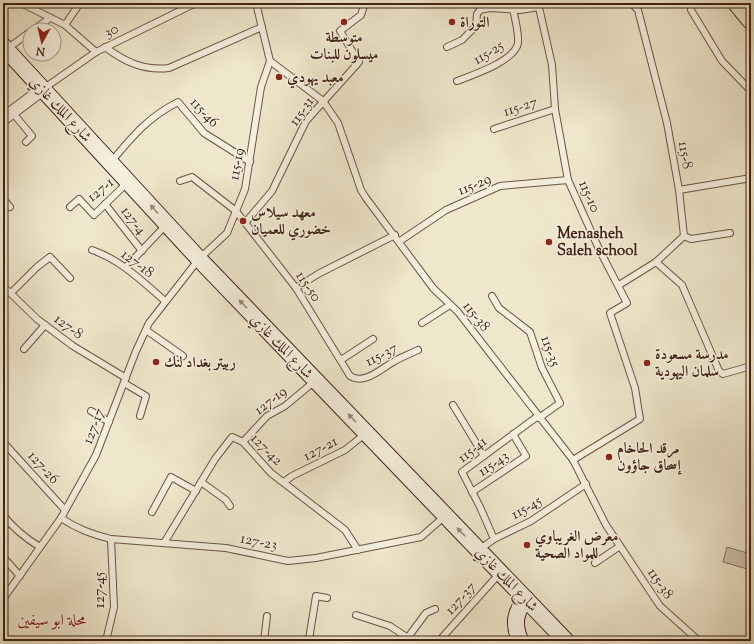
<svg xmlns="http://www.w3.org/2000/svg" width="754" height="644" font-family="'Sorts Mill Goudy',Amiri,serif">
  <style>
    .grass { fill: #d1c6ad; stroke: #897462 }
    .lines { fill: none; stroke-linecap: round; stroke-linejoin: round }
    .lane-casing { stroke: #6c5344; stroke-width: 8 }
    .street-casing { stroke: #6c5344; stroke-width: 14 }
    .secondary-casing { stroke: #412216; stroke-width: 18 }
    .primary-casing { stroke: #412216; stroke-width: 20 }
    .lane { stroke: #f5efde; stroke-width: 6 }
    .street { stroke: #f5efde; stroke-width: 12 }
    .secondary { stroke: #f5efde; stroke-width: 16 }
    .primary { stroke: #efe7cc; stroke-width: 18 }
    .oneway { fill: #9b887a }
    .poi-dot { fill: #8f2418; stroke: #f5efde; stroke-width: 1.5 }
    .labels { text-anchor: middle; stroke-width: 3; stroke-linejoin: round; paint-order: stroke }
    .poi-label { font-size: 15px; font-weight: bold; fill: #412216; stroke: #f5efde; text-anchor: start }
    .street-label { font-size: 15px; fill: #412216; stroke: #f5efde }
    .neighbourhood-label { font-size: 16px; fill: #7a1f14; stroke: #f5efde }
  </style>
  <rect width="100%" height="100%" fill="#efe7cc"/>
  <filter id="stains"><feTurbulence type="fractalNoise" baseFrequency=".005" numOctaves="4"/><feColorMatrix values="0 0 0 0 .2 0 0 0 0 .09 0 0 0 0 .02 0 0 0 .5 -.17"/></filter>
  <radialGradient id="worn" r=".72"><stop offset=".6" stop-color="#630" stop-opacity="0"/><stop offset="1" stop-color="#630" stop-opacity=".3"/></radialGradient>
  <!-- grass -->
  <path class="grass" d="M727,547L751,554V570L723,562Z"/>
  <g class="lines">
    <!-- lane casing -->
    <g class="lane-casing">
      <g id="lane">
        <path d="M7,3H15"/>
        <path d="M21,3L65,25L96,52"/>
        <path d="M256,3L270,61L323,101L338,123L361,190L366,198L433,288L458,312L573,460L606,525L660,606L699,641"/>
        <path d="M538,3L552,65L555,109L568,180L599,249L627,303L610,313L635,388L640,419L573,460"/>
        <path d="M692,3L691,10L722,61L751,91"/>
        <path d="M65,25L80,3"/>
        <path d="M33,30L50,18"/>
        <path d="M105,47C125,62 144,71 169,68L262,27"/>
        <path d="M447,47L462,40L476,26L477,14L480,10L489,8L520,10L539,7"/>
        <path d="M7,49L30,32"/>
        <path d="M457,81C473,75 515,61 518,43C519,33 515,19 513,9"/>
        <path d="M43,89L96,52L196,3"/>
        <path d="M12,112L32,136L26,142"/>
        <path d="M494,129L555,109"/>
        <path d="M111,162C133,136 147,118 178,102L204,133L250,162"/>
        <path d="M180,181L192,177L236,211L296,288L350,376C364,385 381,369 393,362C401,357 410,354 418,350"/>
        <path d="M679,190L751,178"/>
        <path d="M3,199L10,207"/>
        <path d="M105,204L142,251"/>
        <path d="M70,207L79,199L94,215L128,182"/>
        <path d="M245,223L272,191L306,121L359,62L340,31L361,15L365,3"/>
        <path d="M684,236L691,239L730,233"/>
        <path d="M400,241L446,210L500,186L568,180"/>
        <path d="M92,250C121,260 142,281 165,301"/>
        <path d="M656,262L682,285L719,371L723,374L751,366"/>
        <path d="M126,267L166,225"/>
        <path d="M619,285L656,262L684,236L679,190L667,123L638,10L631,3"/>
        <path d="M3,286L37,319L73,346L126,378"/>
        <path d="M296,288L318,274L395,235"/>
        <path d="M11,293L37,267L50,257L70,278"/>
        <path d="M492,296L499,308L530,332L542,368L560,403L539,418"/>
        <path d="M422,323L450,305"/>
        <path d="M146,330L183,356"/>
        <path d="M24,349L45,325"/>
        <path d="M341,360L373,339"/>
        <path d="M124,383L146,396L140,416"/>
        <path d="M453,405L484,456"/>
        <path d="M91,411L109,422"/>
        <path d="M3,442L65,510"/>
        <path d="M243,442L267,416L285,406L315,381"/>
        <path d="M201,482L226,500L230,506"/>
        <path d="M284,482L292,476L345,450L365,434"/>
        <path d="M472,492L526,456L513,434"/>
        <path d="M152,512L171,477L196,491"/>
        <path d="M3,515C14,529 25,538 40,547"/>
        <path d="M61,518C77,529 92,534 111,539L226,548L288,561L316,558L421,537L445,516"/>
        <path d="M494,539L480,507L462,472L538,416"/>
        <path d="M164,543L215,459L232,437L243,442L271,473L345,530L358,550"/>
        <path d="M479,550L494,539L531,521L586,484"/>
        <path d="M3,557L20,576"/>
        <path d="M595,563L620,546"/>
        <path d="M3,599L61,518L96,455L136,351L149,323L199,259L227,233L245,189L261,87L270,61"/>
        <path d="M356,615L390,626L408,638"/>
        <path d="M309,639L316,596L327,598"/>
        <path d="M406,640L426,613L435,609"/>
        <path d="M106,641L114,607L111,539"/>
        <path d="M264,641L267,616"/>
        <path d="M299,641L309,639L320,641"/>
        <path d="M439,641L500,573"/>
      </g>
    </g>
    <!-- street casing -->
    <g class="street-casing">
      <path id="street" d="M3,119L43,89"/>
    </g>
    <!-- secondary casing -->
    <g class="secondary-casing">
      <g id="secondary">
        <path d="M3,46L199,259L566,641"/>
        <path d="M520,640C513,624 515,612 526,599"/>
      </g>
    </g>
    <!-- primary casing -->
    <g class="primary-casing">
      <path id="primary" d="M737,3L751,20"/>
    </g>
    <!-- lane -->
    <use href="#lane" class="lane"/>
    <!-- street -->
    <use href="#street" class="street"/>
    <!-- secondary -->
    <use href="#secondary" class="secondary"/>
    <!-- primary -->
    <use href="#primary" class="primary"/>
  </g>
  <!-- one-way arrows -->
  <defs><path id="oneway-solid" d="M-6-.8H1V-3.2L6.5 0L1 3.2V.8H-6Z"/></defs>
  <g class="oneway">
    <use href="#oneway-solid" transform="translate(154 209) rotate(-132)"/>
    <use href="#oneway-solid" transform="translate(243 304) rotate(-134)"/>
    <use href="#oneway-solid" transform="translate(352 418) rotate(-134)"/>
    <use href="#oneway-solid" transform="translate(461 532) rotate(-134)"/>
  </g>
  <!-- markers -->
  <g class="poi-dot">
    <circle cx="344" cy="22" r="4"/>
    <circle cx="452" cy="22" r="4"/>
    <circle cx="279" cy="77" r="4"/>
    <circle cx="243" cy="221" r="4"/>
    <circle cx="549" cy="242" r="4"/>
    <circle cx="156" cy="362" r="4"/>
    <circle cx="647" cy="363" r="4"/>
    <circle cx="609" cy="457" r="4"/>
    <circle cx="527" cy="545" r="4"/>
  </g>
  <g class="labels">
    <!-- poi labels -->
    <g class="poi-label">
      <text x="460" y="27">التوراة</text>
      <text x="344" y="42" text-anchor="middle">متوسطة<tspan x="344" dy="17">ميسلون للبنات</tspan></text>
      <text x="287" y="82">معبد يهودي</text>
      <text x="251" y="217">معهد سيلاس<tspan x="251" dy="17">خضوري للعميان</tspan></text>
      <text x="557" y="238">Menasheh<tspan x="557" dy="17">Saleh school</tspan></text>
      <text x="655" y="359">مدرسة مسعودة<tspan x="655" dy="17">سلمان اليهودية</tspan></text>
      <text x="164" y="367">ربيتر بغداد لنك</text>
      <text x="617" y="453">مرقد الحاخام<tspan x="617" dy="17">إسحاق جاؤون</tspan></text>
      <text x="535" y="541">معرض الغريباوي<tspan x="535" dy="17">للمواد الصحية</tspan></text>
    </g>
    <!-- street labels -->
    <g class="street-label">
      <text transform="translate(111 30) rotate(-26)" y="5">30</text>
      <text transform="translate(488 52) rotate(-31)" y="5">115-25</text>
      <text transform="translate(520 106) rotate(-18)" y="5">115-27</text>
      <text transform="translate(61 109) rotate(47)" y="5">شارع الملك غازي</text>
      <text transform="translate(301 111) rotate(-55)" y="5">115-31</text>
      <text transform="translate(205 112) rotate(47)" y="5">115-46</text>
      <text transform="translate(686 155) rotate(80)" y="5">115-8</text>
      <text transform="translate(236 164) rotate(-80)" y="5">115-19</text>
      <text transform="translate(474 184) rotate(-23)" y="5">115-29</text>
      <text transform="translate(100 189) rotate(-39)" y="5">127-1</text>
      <text transform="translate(590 196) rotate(66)" y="5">115-10</text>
      <text transform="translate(134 220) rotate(52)" y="5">127-4</text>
      <text transform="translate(138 263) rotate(37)" y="5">127-18</text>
      <text transform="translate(309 286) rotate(56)" y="5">115-50</text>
      <text transform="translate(477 316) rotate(51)" y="5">115-38</text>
      <text transform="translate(69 326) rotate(36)" y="5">127-8</text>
      <text transform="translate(282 346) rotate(46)" y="5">شارع الملك غازي</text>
      <text transform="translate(551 351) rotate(70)" y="5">115-35</text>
      <text transform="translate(381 354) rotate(-28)" y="5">115-37</text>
      <text transform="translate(270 400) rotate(-38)" y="5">127-19</text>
      <text transform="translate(93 426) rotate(-69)" y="5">127-17</text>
      <text transform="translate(320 448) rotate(-28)" y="5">127-21</text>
      <text transform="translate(267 449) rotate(45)" y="5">127-42</text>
      <text transform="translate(472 449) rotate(-38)" y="5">115-41</text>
      <text transform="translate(493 463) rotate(-34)" y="5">115-43</text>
      <text transform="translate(44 467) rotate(48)" y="5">127-26</text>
      <text transform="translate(526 507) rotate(-30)" y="5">115-45</text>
      <text transform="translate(259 541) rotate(11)" y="5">127-23</text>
      <text transform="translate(507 579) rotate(46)" y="5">شارع الملك غازي</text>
      <text transform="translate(661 583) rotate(55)" y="5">115-38</text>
      <text transform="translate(99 590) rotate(-90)" y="5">127-45</text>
      <text transform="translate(460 598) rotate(-48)" y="5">127-37</text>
    </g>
    <!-- neighbourhood labels -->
    <g class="neighbourhood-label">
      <text x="52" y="625">محلة ابو سيفين</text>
    </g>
  </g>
  <!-- margin -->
  <rect width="754" height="644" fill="none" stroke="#efe7cc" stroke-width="16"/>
  <rect x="4" y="4" width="746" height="636" fill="none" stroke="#412216" stroke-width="2"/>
  <rect x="8" y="8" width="738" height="628" fill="none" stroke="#412216"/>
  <!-- north arrow -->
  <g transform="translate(42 42) rotate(188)"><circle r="19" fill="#f5efde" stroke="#ad9d8e"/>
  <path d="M0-3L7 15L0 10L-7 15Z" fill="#8f2418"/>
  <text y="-6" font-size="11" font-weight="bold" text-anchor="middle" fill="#412216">N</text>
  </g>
  <rect width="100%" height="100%" filter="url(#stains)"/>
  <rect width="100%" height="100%" fill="url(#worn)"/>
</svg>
